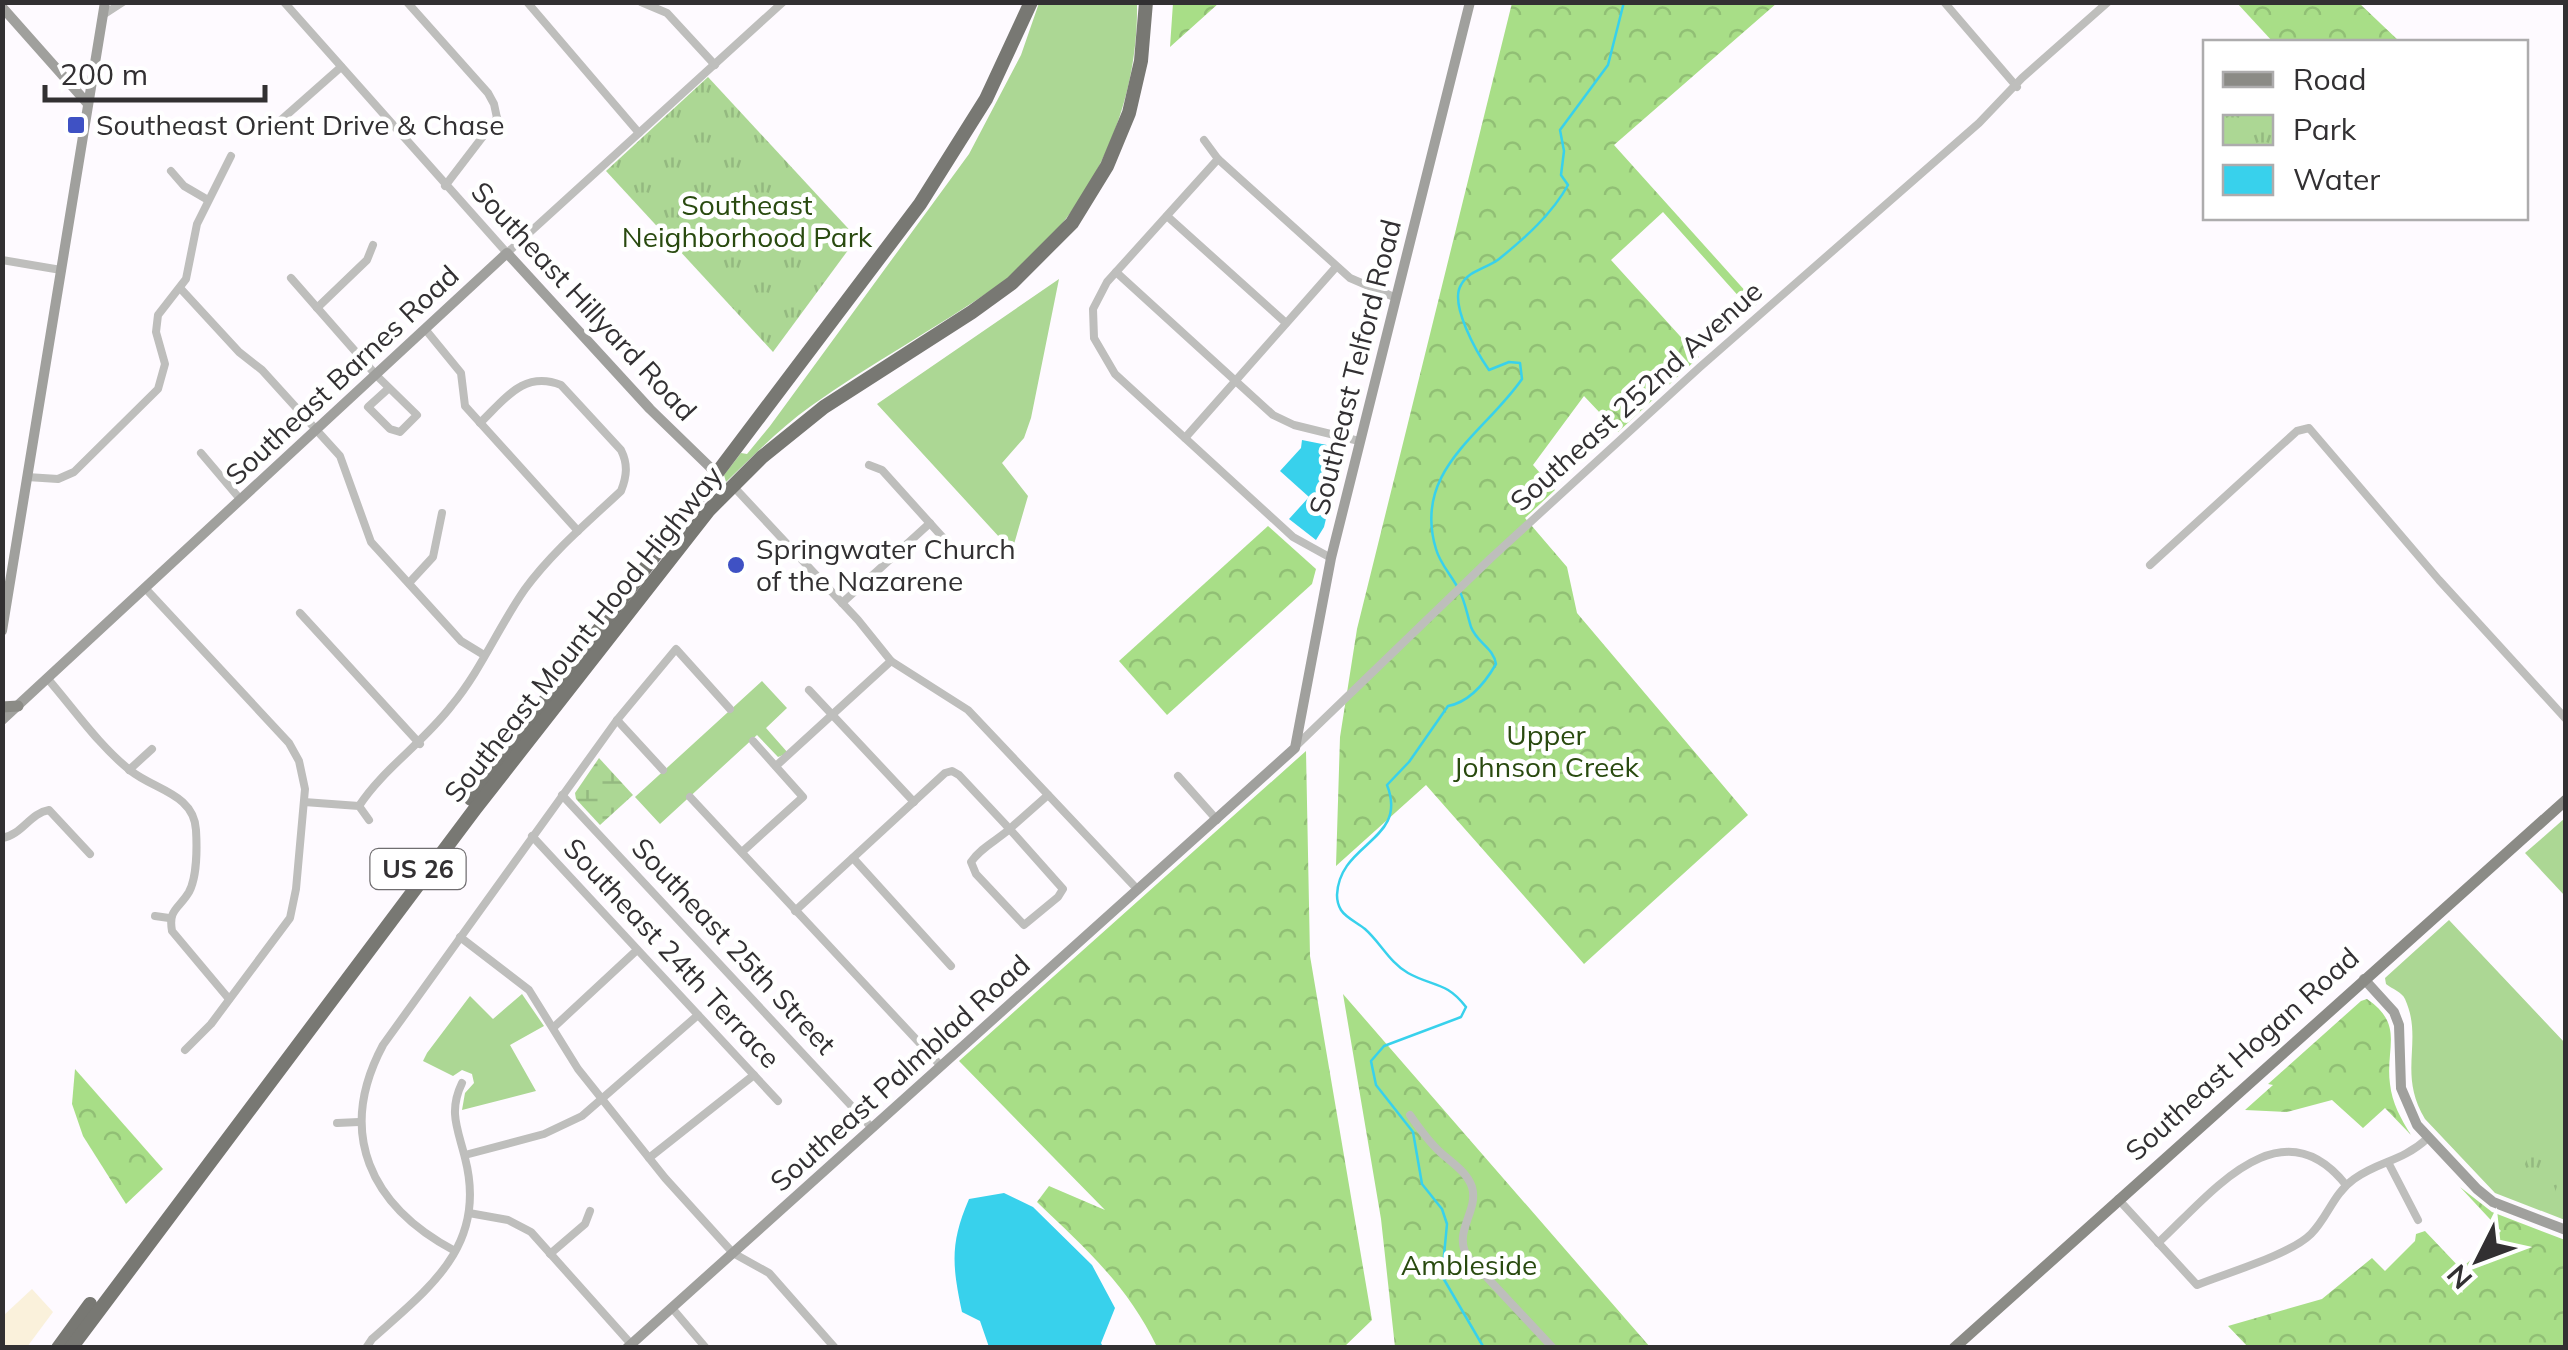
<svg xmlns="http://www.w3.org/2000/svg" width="2568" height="1350" font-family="Mulish,sans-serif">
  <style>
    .commercial { fill: #faf1db }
    .grass { fill: #acd794 }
    .forest { fill: url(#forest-crowns) }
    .wetland { fill: url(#wetland-marsh) }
    .park { fill: url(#park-tufts) }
    .water { fill: #38d1ec }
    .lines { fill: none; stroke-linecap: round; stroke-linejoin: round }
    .stream { stroke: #38d1ec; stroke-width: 2.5 }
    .street { stroke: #bebebc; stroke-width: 8 }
    .secondary { stroke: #a0a09d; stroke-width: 10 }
    .primary { stroke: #8b8b86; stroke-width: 11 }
    .highway { stroke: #787873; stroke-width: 14 }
    .poi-dot { fill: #3f51c4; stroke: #fff; stroke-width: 4 }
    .labels { text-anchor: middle; stroke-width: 9; stroke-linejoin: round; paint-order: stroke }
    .shield { fill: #fff; stroke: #706e70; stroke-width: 2.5 }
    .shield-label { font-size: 25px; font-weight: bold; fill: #323032 }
    .poi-label { font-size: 28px; fill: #323032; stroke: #fff; text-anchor: start }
    .park-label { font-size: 28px; fill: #294a0f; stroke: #fff }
    .street-label { font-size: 28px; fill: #323032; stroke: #fff }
  </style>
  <defs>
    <pattern id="forest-crowns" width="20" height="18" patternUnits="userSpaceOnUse" patternTransform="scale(2.5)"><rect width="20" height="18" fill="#a8de87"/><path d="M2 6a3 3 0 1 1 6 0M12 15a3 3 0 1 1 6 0" fill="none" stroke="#91bf75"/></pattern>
    <pattern id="wetland-marsh" width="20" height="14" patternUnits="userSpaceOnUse" patternTransform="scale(2.5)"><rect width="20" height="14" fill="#acd794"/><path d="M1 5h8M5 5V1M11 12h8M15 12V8" fill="none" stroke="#94b980"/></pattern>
    <pattern id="park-tufts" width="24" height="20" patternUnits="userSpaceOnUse" patternTransform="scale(2.5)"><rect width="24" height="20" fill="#acd794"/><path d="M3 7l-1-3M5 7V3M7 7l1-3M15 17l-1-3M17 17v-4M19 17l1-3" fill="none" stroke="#94b980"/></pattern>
  </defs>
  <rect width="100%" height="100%" fill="#fefaff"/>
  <!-- commercial -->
  <path class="commercial" d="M32,1289L53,1312L27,1347H3V1316Z"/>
  <!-- grass -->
  <g class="grass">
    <path d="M1039,3H1137C1139,112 1087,222 997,286C937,328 871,363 811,406C780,428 753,456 726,482L724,475L741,453L747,454L770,426L969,154L1021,55Z"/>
    <path d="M1059,279L1031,418L1024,438L1002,463L1028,496L1012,551L877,404Z"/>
    <path d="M762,681L787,708L766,728L788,753L778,757L757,735L660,824L635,797Z"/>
    <path d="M2565,818V896L2525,853Z"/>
    <path d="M2449,920L2565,1043V1220L2495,1193L2425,1119C2397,1072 2424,1041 2405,999C2402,992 2392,989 2386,984L2385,978Z"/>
    <path d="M522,994L544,1026L510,1045L536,1091L462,1110L465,1093L474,1083L472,1074L462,1070L453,1076L423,1061L427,1053L470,996L493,1019Z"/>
  </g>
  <!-- forest -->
  <g class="forest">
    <path d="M1173,3V2L1219,3L1170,47Z"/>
    <path d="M1512,3H1777L1614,145L1757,304L1751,310L1663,212L1611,260L1699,357L1618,432L1584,396L1533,465L1555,490L1525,518L1567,567L1577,613L1748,815L1584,964L1426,785L1336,866L1340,737L1357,629Z"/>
    <path d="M2237,3H2359L2400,42H2273Z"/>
    <path d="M1268,526L1316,569L1312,584L1167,715L1119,661Z"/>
    <path d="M1306,751L1310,956L1372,1320L1344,1347H1157C1128,1286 1085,1248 1037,1202L1049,1186L1105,1210L959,1061Z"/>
    <path d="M1343,994L1650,1347H1395L1381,1219Z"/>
    <path d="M2367,999C2405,1025 2385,1048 2390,1084C2392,1103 2401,1119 2411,1135L2385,1108L2363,1128L2332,1100L2287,1112L2245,1110L2273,1085L2268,1084L2361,1001Z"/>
    <path d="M75,1069L163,1169L126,1204L83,1136L72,1104Z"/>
    <path d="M2460,1187L2492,1212L2565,1240V1347H2248L2228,1326L2322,1299L2372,1258L2385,1271L2415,1241L2416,1234L2425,1231L2461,1269L2501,1231Z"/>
  </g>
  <!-- wetland -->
  <path class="wetland" d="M599,758L633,795L600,825L576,799L575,793Z"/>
  <!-- park -->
  <g class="park">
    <path d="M708,77L857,238L773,352L606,171Z"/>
    <path d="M2531,1148L2565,1161L2552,1202L2516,1188Z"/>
  </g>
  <!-- water -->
  <g class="water">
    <path d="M1302,440L1337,447L1342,452L1324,527L1316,540L1289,519L1309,497L1280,471L1301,448Z"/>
    <path d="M1004,1193L1033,1207L1092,1265L1115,1308L1101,1343L1103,1347H989L980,1321L962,1312C952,1265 950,1243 969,1199Z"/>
  </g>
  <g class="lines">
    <!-- stream -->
    <path class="stream" d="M1484,1348L1442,1276L1447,1224L1442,1209L1422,1184L1413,1132L1376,1085L1371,1061L1384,1046L1461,1017L1466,1007C1446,981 1433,987 1408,973C1390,963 1380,942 1365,929C1358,923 1346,918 1341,910C1338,905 1337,900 1337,895C1339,842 1409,841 1387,785L1409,762L1448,706C1470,702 1485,683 1496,664C1493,647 1477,643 1471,627C1467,614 1465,601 1459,590C1452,576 1440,564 1436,549C1412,470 1484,434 1522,379L1520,363L1509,362L1489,370C1477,353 1449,304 1461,285C1469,270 1486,269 1499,259C1525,238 1552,214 1568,185L1561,175L1564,151L1560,130L1608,65L1624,2"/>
    <!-- street -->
    <g class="street">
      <path d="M284,2L507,253L783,2"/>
      <path d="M407,2L488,93L494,104L497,118"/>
      <path d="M527,2L639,133"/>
      <path d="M641,2L667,13L715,65"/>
      <path d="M1944,2L2017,87"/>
      <path d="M103,15L123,2"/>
      <path d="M281,120L341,67"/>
      <path d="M1204,140L1218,159L1350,278L1394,297"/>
      <path d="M1218,159L1107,282L1093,309L1094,338L1115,374L1293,537L1331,558"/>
      <path d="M171,171L184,186L208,200"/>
      <path d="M445,186L497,118"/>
      <path d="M1167,216L1286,323"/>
      <path d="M2,260L61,270"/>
      <path d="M1116,272L1273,415L1294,425L1359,441"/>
      <path d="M291,278L376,375L417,415L400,432L390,429L368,407L389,388"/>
      <path d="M180,288L239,352L262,370L340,456L371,542L461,641L484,655"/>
      <path d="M317,308L367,260L373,245"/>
      <path d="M425,329L461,373L465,406L578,531"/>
      <path d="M1185,438L1336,267"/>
      <path d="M201,453L240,499"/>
      <path d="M869,465L882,470L955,551"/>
      <path d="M27,477L58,479L74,472L158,389L165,364L156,332L158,315L186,279L197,224L231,156"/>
      <path d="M733,486L858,620L891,661L968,710L1138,890"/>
      <path d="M2150,565L2297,431L2309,428L2439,580L2566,719"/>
      <path d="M409,583L433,557L442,513"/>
      <path d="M145,588L289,743L299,761L305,789L296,889L290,918L211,1024L185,1050"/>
      <path d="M842,603L930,523"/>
      <path d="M300,613L420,744"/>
      <path d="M47,678C74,709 99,746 131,771C155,790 194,794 196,830C197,847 197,877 189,892C179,909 168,909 172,931L229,999"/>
      <path d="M809,690L914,802"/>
      <path d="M617,720L663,770"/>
      <path d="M1297,745L1491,558L1700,367L1979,123L2022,78L2108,2"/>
      <path d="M776,766L891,661"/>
      <path d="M129,770L152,749"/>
      <path d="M1178,776L1217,820"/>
      <path d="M562,795L872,1128"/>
      <path d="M690,797L941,1066"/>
      <path d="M304,802L359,806L369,820"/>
      <path d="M359,806C383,769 425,741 452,705C481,670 499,626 525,589C552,552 588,522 621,491C627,476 628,464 621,450L561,385C524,370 505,399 480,423"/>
      <path d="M532,836L778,1101"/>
      <path d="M2,838C22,835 30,813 49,810L90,854"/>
      <path d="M742,852L803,797L753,741"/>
      <path d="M853,858L951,966"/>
      <path d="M795,911L945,773L952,771L959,775L1005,824L1015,835L1063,889L1058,897L1024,925L976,874L971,862C982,846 1000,839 1014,825L1048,795"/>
      <path d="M155,916L169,918"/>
      <path d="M460,937L529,990L578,1069L665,1178L733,1253L769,1273L835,1348"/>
      <path d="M554,1027L637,950"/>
      <path d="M1410,1115C1419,1128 1428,1141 1440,1152C1452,1163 1467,1172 1472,1187C1479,1211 1453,1231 1467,1256L1553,1348"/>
      <path d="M337,1123L359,1122"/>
      <path d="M465,1155L544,1134L582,1116L698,1015"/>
      <path d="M649,1158L754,1075"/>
      <path d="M2389,1164L2418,1220"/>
      <path d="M2118,1199L2197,1285C2226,1273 2290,1255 2311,1234C2328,1217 2333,1194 2354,1179C2381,1160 2400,1163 2428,1138"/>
      <path d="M469,1213L508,1220L531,1232L631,1344"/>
      <path d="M2158,1243C2210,1195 2280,1102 2346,1185"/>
      <path d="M455,1251C370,1206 336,1133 383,1045L617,720L676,649L730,709"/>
      <path d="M550,1254L585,1224L590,1211"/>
      <path d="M672,1308L706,1348"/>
      <path d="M366,1348L372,1339C429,1288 488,1246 465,1158C458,1129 448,1112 462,1083"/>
    </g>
    <!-- secondary -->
    <g class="secondary">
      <path d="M2,7L88,104"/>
      <path d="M2,631L105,2"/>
      <path d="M2,720L507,253L650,409L717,474"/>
      <path d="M2364,979L2394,1012L2399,1025L2401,1088L2417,1125L2477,1189L2493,1202L2566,1230"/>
      <path d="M627,1348L1295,748L1331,558L1470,2"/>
    </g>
    <!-- primary -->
    <g class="primary">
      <path d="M2,707L18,706"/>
      <path d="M1954,1348L2566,800"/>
    </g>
    <!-- highway -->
    <g class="highway">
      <path d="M471,799L920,204L986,99L1031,2"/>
      <path d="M58,1348L90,1304"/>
      <path d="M71,1348L475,809L709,510L762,457L824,407L972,312L1012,283L1072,223L1107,166L1129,113L1141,61L1146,2"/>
    </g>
  </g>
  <!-- markers -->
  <g class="poi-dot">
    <rect x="66" y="115" width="20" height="20" rx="5"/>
    <circle cx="736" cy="565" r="10"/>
  </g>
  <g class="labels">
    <!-- shield labels -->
    <rect class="shield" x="370.5" y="849" width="95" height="40" rx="8"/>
    <g class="shield-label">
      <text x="418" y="878">US 26</text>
    </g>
    <!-- poi labels -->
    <g class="poi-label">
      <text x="96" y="135">Southeast Orient Drive &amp; Chase</text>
      <text x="756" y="559">Springwater Church<tspan x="756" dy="32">of the Nazarene</tspan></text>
    </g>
    <!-- park labels -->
    <g class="park-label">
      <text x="747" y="215">Southeast<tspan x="747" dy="32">Neighborhood Park</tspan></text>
      <text x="1546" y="745">Upper<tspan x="1546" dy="32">Johnson Creek</tspan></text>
      <text x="1469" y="1275">Ambleside</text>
    </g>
    <!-- street labels -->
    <g class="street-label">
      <text transform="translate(584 301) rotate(47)" y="10">Southeast Hillyard Road</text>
      <text transform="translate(1355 367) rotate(-76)" y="10">Southeast Telford Road</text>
      <text transform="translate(342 375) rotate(-43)" y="10">Southeast Barnes Road</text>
      <text transform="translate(1636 396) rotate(-42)" y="10">Southeast 252nd Avenue</text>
      <text transform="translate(583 634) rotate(-51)" y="10">Southeast Mount Hood Highway</text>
      <text transform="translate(734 946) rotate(47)" y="10">Southeast 25th Street</text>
      <text transform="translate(672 953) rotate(47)" y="10">Southeast 24th Terrace</text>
      <text transform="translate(2242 1054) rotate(-42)" y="10">Southeast Hogan Road</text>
      <text transform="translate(900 1073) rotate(-42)" y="10">Southeast Palmblad Road</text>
    </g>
  </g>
  <!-- border -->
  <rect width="2568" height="1350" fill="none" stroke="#323032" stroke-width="10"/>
  <!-- legend -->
  <rect x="2203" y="40" width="325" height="180" fill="#ffffff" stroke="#adacad" stroke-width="2.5"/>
  <rect x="2223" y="72" width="50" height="15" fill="#8b8b86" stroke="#adacad" stroke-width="2.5"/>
  <text x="2293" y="90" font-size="30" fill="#323032">Road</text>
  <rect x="2223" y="115" width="50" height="30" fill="url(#park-tufts)" stroke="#adacad" stroke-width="2.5"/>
  <text x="2293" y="140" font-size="30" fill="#323032">Park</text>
  <rect x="2223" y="165" width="50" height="30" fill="#38d1ec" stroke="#adacad" stroke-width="2.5"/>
  <text x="2293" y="190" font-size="30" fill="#323032">Water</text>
  <!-- north arrow -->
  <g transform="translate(2478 1260) rotate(228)" stroke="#ffffff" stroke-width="8" paint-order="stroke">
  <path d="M0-8L18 38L0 25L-18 38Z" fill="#323032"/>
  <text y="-15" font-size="28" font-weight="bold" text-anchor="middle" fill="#323032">N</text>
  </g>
  <!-- scale -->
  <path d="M45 85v15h220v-15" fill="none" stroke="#323032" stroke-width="5"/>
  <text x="60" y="85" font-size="30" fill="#323032" stroke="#ffffff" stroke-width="8" paint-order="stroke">200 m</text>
</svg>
